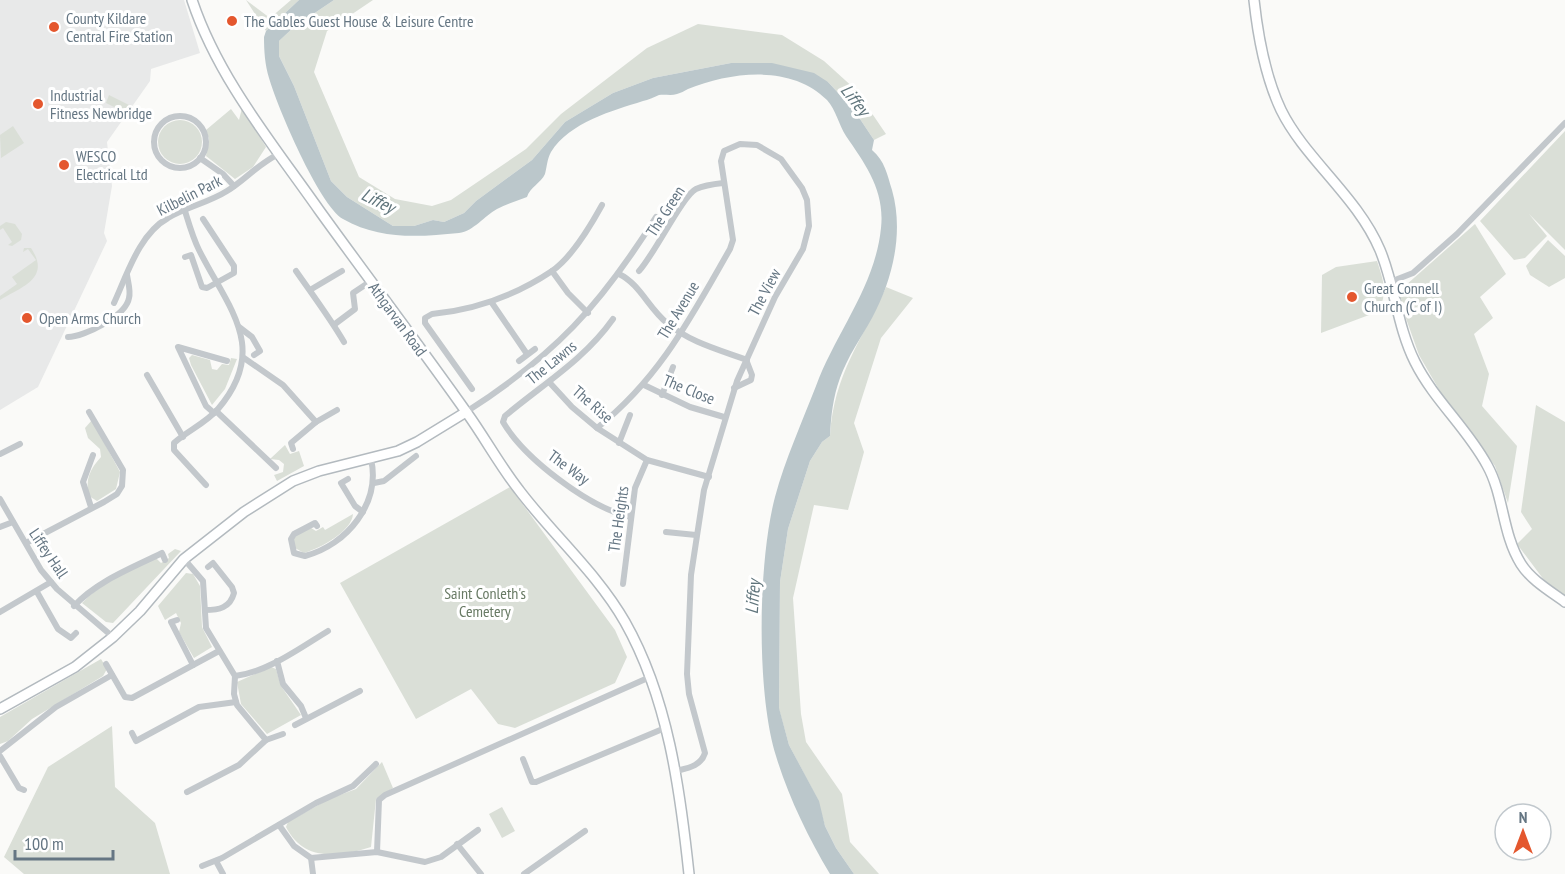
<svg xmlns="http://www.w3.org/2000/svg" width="1565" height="874" font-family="'PT Sans Narrow',sans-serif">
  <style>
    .built { fill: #e8e9e9 }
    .green { fill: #dadfd7 }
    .water { fill: #bbc7cb }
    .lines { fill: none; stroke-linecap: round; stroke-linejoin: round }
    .secondary-casing { stroke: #b3babf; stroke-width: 12 }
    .street { stroke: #c3c8cc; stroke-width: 6 }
    .secondary { stroke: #fff; stroke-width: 9 }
    .poi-dot { fill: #e4572e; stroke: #fff; stroke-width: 2 }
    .labels { text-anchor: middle; stroke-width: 6; stroke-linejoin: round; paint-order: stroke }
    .poi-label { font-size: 16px; fill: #657683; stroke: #fff; text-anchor: start }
    .street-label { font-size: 16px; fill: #657683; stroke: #fff }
    .park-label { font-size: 16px; fill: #687a64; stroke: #fff }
    .water-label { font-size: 18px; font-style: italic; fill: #60757c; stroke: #fff }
  </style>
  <rect width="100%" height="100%" fill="#fafaf8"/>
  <!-- built -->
  <path class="built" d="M0,0H184L200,53L151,69L150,81L107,142L112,186L104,233L107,241L38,387L0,410Z"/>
  <!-- green -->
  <g class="green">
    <path d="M246,0L270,18L291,0H299L266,31Z"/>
    <path d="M334,0H373L327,31L314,72L359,177L395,199L432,206L451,200L526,149L561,114L647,48L698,24L782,35L824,61L856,90L886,134L874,140L854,110L828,82L731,63L653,78L613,93L565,122L532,160L476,201L464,213L444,222L433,220L414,226H393L347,197L331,181L294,86L279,56V41L294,27Z"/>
    <path d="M109,95L129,105L124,112L106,103Z"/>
    <path d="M242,108L266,147L253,167L235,179L206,156L209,139L206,130L231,109L239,120Z"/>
    <circle cx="180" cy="142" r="22"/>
    <path d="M13,126L24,143L1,158L0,135Z"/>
    <path d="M1565,131V250L1529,214L1547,236L1525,258L1514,260L1480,221Z"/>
    <path d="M6,222L15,224L22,234L21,240L12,246L8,245L12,242L3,228L0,230V226Z"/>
    <path d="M1475,224L1506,274L1480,297L1493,318L1474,334L1489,374L1482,406L1517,446L1508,503L1495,466L1445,400L1419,355L1397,293Z"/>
    <path d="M1548,240L1565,256V278L1549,287L1530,275L1526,266Z"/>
    <path d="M24,248H31C51,278 23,286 0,300V296L17,284L12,277L36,260L28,249L23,252Z"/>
    <path d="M1377,261C1383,279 1389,295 1377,312L1321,333L1322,275L1336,267Z"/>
    <path d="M886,287L913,298L881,338L854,423L864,452L848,510L814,505L793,598L801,714L806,742L842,794L850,842L879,874H854L836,848L825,826L817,798L789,745L779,709L780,582L788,529L810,461L822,442L830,436C834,373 862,341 886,287Z"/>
    <path d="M192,355L210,360L212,369L217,370L222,364L229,365L231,358L237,359L225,389L212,405L191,365L189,358Z"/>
    <path d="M1536,405L1565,422V596L1544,580L1517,544L1532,529L1521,512Z"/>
    <path d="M92,420L120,472L116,489L97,501L89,496C85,479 90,469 101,457L100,449L88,438L85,428Z"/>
    <path d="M285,445L290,454L299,451L304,466L277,481L274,475L283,472L284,464L279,460L270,459Z"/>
    <path d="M510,487L615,630L627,657L615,683L515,728L498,724L471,689L416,719L340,583Z"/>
    <path d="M353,514C352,531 321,548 304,553L295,548L293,540L297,534L311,528L316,531L323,527L325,530Z"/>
    <path d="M175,549L181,551L113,623L106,622L82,603C102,582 131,570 156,558L161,563L169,558L168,554Z"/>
    <path d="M186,573L193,574L200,586L202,627L212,647L194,658L179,632L181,623L176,613L165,620L158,606Z"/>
    <path d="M101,659L107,669L103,676L32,719L8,741L0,744V717Z"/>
    <path d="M271,667L276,669L281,686L301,715L267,734L241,704L237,682Z"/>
    <path d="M112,726L115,787L155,823L170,874H24L4,857L48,767Z"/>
    <path d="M382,762L393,788L376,799L371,847C338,857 304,862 286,827L288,822L329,799L356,789Z"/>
    <path d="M502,807L515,831L502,838L489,814Z"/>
  </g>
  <!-- water -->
  <path class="water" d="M299,0H334L294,27L279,41V56L294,86L331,181L347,197L393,226H414L433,220L444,222L464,213L476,201L532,160L565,122L613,93L653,78L731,63H772L814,73L828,82L854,110L874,140L872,150C885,161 887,174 892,190C904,232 893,279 872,318C861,338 848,356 840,378C833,397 831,416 830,436L822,442L810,461L788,529L780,582L779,708L789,745L819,801L825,826L836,848L854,874H830C808,837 788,796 776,756C756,692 758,561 775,497C785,460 802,422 816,386C836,332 875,287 881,228C885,191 866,165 846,136C839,125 836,110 827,100C791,64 731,72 688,89C684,91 681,93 677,94C671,96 665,94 659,95C654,97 648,100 643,101C612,111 570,122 551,152C547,159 547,167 545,174C541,183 530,187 527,197C517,201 506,204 497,209C484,216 474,231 459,233C418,237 380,240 343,219C319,205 277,106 269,78C265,65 264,51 264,37L266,31Z"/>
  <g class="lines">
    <!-- secondary casing -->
    <g class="secondary-casing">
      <g id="secondary">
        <path d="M192,0C218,78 272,143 319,210C368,278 419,345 467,413C485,438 500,466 519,490C553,535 597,573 625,622C668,698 680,789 689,874"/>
        <path d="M1254,0C1258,37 1265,76 1281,110C1305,159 1357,196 1380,250C1395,286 1397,326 1415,362C1434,400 1467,428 1487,465C1504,495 1502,534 1521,564C1531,580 1550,591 1565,602"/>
        <path d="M0,709L75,667L113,637L140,611L184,559L244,512L293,481L319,471L398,451L417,442L466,412"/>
      </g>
    </g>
    <!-- street -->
    <g class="street">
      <circle cx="180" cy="142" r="26"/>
      <path d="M200,158L223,174L234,186"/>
      <path d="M185,211C189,224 193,238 199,250C228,308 270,348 218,409C206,423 187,431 174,443V450L206,485"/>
      <path d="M185,257L191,255L202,287L207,288L234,273V266L203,219"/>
      <path d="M296,271C312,294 330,318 344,342"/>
      <path d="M552,271L568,293L588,313"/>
      <path d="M639,271C654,255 683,195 696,189C705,185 715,184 724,183"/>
      <path d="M619,274C640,284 649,309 667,323C689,342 720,350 747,360"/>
      <path d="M1390,282L1413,273L1457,234L1565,123"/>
      <path d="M310,290L342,271"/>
      <path d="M114,303C127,275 139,234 168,218C186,207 208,203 227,191C245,180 259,163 279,154"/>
      <path d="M492,303L527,354"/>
      <path d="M613,319C584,360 543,384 505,416L503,422C524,458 589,508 631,517"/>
      <path d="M335,324L355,309L353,293L371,281"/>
      <path d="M239,327L252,337L260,351L254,355"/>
      <path d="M68,337C84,337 126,316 129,298C131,291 128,282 127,275"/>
      <path d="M244,358L283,385L316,422"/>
      <path d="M519,361L535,349"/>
      <path d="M147,375L183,437"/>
      <path d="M550,383L572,407L597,428L647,460L709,477"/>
      <path d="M644,385L690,407L724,417"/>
      <path d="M734,388L751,380L752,375L747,362"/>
      <path d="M472,389L425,323V318L432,314C475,310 516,295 552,271C571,258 591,225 602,205"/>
      <path d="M662,395L673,367"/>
      <path d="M216,411L276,468"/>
      <path d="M466,412C555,355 600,306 656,217"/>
      <path d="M214,413L206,406L178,347L227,361"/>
      <path d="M597,428C660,378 691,317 730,249L733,240L721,161L724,151L740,144L757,145L781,159L802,188L807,200L809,226L803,249L775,297L737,381L704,490L691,575L687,674L689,694L705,753C701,766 688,768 676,771"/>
      <path d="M619,443L630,415"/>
      <path d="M293,449L291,443L316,422L337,410"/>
      <path d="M0,454L20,444"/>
      <path d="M348,479L341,483L355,506L363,512"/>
      <path d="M374,483L384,481L416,456"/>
      <path d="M0,499L41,570L57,589L113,637"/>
      <path d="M91,507L83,482L93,455"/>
      <path d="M317,526L315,523L294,534L291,539L294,553L305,556C347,545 381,503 371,459"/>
      <path d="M0,527L13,522"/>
      <path d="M666,532L696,535"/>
      <path d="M26,543L104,502L117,494L122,486L123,470L89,412"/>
      <path d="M184,559L203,581L206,628L235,676L234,694L237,705L266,740L283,734"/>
      <path d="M623,584L635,488L647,460"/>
      <path d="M37,592L58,629L71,638L76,633"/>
      <path d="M74,606C97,581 132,568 162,553L165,560"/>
      <path d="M205,610C219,610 230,608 234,593L232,587L213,563L208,567"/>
      <path d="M0,612L51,582"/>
      <path d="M177,620L171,622L193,665"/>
      <path d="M277,661L283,684L301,706L306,718"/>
      <path d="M106,664L125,697L132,698L219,651"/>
      <path d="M235,676C268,672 300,648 328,631"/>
      <path d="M295,725L360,691"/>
      <path d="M132,733L136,741L199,707L236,702"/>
      <path d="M0,751L56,707L112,675"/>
      <path d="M0,756L19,788L24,790"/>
      <path d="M523,759L532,782H536L665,728"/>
      <path d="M187,792L239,765L266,740"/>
      <path d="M279,825L294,846L311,858L377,852L425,862L441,857L478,830"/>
      <path d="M457,844L481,874"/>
      <path d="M377,852L379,800L385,795L650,677"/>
      <path d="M311,858L313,874"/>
      <path d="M216,861L223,874"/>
      <path d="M202,866L222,858L316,803L353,786L376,764"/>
      <path d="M524,874L585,831"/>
    </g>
    <!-- secondary -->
    <use href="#secondary" class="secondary"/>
  </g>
  <!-- markers -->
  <g class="poi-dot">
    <circle cx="232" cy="21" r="6"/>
    <circle cx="54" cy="27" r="6"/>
    <circle cx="38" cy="104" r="6"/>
    <circle cx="64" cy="165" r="6"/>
    <circle cx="1352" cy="297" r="6"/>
    <circle cx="27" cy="318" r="6"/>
  </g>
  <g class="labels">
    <!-- poi labels -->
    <g class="poi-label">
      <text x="66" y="24">County Kildare<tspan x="66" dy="18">Central Fire Station</tspan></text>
      <text x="244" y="27">The Gables Guest House &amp; Leisure Centre</text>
      <text x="50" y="101">Industrial<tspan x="50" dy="18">Fitness Newbridge</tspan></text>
      <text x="76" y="162">WESCO<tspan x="76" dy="18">Electrical Ltd</tspan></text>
      <text x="1364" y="294">Great Connell<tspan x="1364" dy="18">Church (C of I)</tspan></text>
      <text x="39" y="324">Open Arms Church</text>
    </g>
    <!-- street labels -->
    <g class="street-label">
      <text transform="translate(189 195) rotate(-27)" y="6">Kilbelin Park</text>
      <text transform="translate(665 211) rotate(-57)" y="6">The Green</text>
      <text transform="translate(764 292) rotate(-62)" y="6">The View</text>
      <text transform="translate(678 310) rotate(-59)" y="6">The Avenue</text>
      <text transform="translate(398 319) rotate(54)" y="6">Athgarvan Road</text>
      <text transform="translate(551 362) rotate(-39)" y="6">The Lawns</text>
      <text transform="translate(689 389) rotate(22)" y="6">The Close</text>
      <text transform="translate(593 404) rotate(41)" y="6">The Rise</text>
      <text transform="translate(569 467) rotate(36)" y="6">The Way</text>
      <text transform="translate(618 519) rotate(-82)" y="6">The Heights</text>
      <text transform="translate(49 553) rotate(56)" y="6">Liffey Hall</text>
    </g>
    <!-- park labels -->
    <g class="park-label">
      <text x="485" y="599">Saint Conleth's<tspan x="485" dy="18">Cemetery</tspan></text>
    </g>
    <!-- water labels -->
    <g class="water-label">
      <text transform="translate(855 100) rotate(52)" y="6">Liffey</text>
      <text transform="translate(378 201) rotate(26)" y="6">Liffey</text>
      <text transform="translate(753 597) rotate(-86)" y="6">Liffey</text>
    </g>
  </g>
  <!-- north arrow -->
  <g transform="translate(1523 832)"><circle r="28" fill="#ffffff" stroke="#c1c8cd" stroke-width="1.5"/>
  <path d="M0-4.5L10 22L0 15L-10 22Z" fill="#e4572e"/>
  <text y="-9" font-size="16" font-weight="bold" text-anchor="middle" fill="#657683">N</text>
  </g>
  <!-- scale -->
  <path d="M15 850v9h98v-9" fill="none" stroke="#657683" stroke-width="3"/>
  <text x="24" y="850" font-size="18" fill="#657683" stroke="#ffffff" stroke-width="4.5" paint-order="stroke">100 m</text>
</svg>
